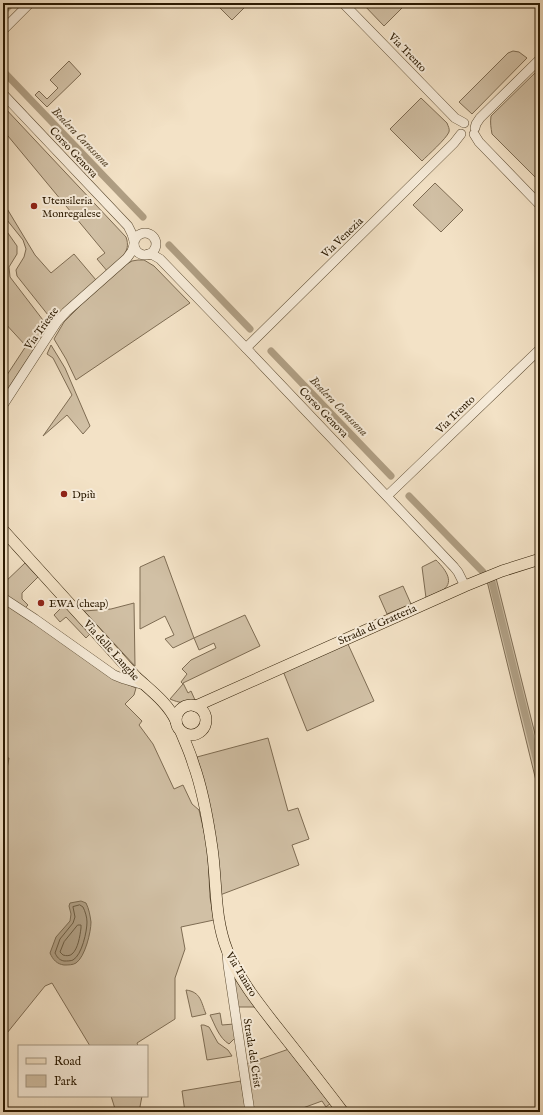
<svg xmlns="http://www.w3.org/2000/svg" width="543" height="1115" font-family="'IM FELL English',serif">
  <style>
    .green { fill: #d1c0a5; stroke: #7e6c53 }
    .water { fill: #af9e83; stroke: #7a694f }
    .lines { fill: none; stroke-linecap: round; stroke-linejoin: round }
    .shore { stroke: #6c5c42; stroke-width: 1 }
    .canal { stroke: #af9e83; stroke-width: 7 }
    .minor-casing { stroke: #5c4b32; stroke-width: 10 }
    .major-casing { stroke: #2a1901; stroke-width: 12 }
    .minor { stroke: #f7ecda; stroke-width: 9 }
    .major { stroke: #f3e2c6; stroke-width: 11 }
    .poi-dot { fill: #8f2418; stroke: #f7ecda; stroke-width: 1.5 }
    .labels { text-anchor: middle; stroke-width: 4; stroke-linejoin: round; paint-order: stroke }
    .street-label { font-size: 11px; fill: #2a1901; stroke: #f7ecda }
    .poi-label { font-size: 11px; fill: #2a1901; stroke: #f7ecda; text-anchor: start }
    .water-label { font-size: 12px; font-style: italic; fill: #5f4e35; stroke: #f7ecda }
  </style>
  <rect width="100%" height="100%" fill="#f3e2c6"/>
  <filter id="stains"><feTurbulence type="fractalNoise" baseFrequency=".005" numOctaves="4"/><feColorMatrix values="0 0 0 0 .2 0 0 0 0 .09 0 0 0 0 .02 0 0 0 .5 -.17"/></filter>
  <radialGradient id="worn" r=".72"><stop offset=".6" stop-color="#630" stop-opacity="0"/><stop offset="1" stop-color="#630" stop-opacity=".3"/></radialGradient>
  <!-- green -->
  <g class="green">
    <path d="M215,3H249L232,20Z"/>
    <path d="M362,3H407L384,26Z"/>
    <path d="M513,51L519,52L527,58L472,114L459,102L508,53Z"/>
    <path d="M69,61L81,74L47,107L35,95L39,91L47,99L58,88L50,80Z"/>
    <path d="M540,68V182L492,134C491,128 490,123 491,116Z"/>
    <path d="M421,98L447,123C448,126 450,129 449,132C446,139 428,155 422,161L390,129Z"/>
    <path d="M3,106L126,237C132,253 118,261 108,272L97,259L105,253L3,130Z"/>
    <path d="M435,183L463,210L441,232L413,205Z"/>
    <path d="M3,202L35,255L51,273L74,254L96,280L52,320L17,276L16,270L24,257L26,249L23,240L3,215Z"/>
    <path d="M3,226L17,246V254L9,267L10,277L46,324L47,329L3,396V381L26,346L3,321Z"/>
    <path d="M138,260H144L154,266L190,303L76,380L66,359L54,339L64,322L82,304L127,264L132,261Z"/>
    <path d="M51,345L65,368L90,426L83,434L67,415L43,436L72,395L53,358L47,354Z"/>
    <path d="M164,556L194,638L245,615L260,646L183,683L188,693L191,691L195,700C186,704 179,703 170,699L183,684L181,682L187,674L182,669L191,660L216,648L214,643L199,650L194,638L173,648L165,639L174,635L165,616L140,629V567Z"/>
    <path d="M436,560C443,567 456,581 443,590C438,593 431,595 426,598L422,567Z"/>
    <path d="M25,563L38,577L22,593V599L28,605L25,608L3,594V584Z"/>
    <path d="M496,578L540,754V797L487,581Z"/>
    <path d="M403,586L411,604L387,614L379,596Z"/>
    <path d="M3,602L120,681L136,688L134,695L125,704L142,721L139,725L153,744L174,789L183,785L192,804L199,810L206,840L208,856L210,897L214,920L181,927L185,949L175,978V1019L137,1043L138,1046H90L52,983L45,986L3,1038V791L9,758H3Z"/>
    <path d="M134,603L135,666L84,611L111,609Z"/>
    <path d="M65,604L91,633L86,638L66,617L60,622L54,615Z"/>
    <path d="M347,642L374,701L307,731L283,671Z"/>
    <path d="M268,738L288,811L298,808L309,839L292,845L299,865L220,895L205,786L197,757Z"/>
    <path d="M230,966L257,1007H237Z"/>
    <path d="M186,990C201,992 201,1002 206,1014L192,1017Z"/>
    <path d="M220,1013L222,1025L234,1024L236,1037L229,1044C219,1038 215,1025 210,1015Z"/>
    <path d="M201,1025H204L209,1027L218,1043L221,1045L228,1050L232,1056L207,1060Z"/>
    <path d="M289,1049L331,1103L326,1107L322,1101L292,1112H253L246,1064Z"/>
    <path d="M241,1081L246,1112H185L182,1091Z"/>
    <path d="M111,1096H142L139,1112H116Z"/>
  </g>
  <!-- water -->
  <path class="water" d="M81,901L86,903C89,909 90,915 91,922C91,932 85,957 76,963C73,965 68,965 64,965C57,964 53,960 50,953L56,937L70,921L71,914L69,906L70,903Z"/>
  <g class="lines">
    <!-- shore -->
    <g class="shore">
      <path d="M80,905L83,907C85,911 87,917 87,922C87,931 82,955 73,960C71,961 67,961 64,961C59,960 57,957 55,953L60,939L73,923L75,917L73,907Z"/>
      <path d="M78,925H81V928C80,936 78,949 72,954C70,956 66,956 63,955L60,952L64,942Z"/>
    </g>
    <!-- canal -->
    <g class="canal">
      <path d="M3,12L12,3"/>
      <path d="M3,71L143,217"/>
      <path d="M169,245L250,329"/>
      <path d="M271,351L391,476"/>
      <path d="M409,496L483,572"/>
      <path d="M492,582L540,774"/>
    </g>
    <!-- minor casing -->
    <g class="minor-casing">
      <g id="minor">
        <path d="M343,3L455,118L464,123"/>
        <path d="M3,30L30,3"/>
        <path d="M3,94L128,226L132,234L134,241"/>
        <path d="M475,128L476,124L480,118L540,59"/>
        <path d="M474,134L479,142L540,205"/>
        <circle cx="145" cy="244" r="11"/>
        <path d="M148,254L153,255L160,259L246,348L454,567L458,572L465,586"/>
        <path d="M246,348L454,143L461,134"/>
        <path d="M3,405L57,322L66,312L127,258L132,251L134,245"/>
        <path d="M387,496L540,349"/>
        <path d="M3,598L35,619L114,675L124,679L144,685"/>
        <path d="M227,953L228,965L250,1112"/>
      </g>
    </g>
    <!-- major casing -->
    <g class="major-casing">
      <g id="major">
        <path d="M3,530L136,677C150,690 168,703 176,721"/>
        <circle cx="191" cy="720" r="15"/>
        <path d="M196,706L465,586L502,571L540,559"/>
        <path d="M181,732C185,742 190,752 193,763C203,790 208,820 212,848C217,882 214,917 227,950C238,978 258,1003 276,1026C299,1055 321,1083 343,1112"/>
      </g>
    </g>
    <!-- minor -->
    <use href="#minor" class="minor"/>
    <!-- major -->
    <use href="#major" class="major"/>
  </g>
  <!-- markers -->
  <g class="poi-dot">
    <circle cx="34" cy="206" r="4"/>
    <circle cx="64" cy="494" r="4"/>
    <circle cx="41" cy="603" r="4"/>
  </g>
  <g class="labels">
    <!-- street labels -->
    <g class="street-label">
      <text transform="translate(408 52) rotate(46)" y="4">Via Trento</text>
      <text transform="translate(74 152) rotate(47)" y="4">Corso Genova</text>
      <text transform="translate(342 237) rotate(-44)" y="4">Via Venezia</text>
      <text transform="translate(41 328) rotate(-54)" y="4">Via Trieste</text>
      <text transform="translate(324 412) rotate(46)" y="4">Corso Genova</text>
      <text transform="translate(455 414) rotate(-44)" y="4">Via Trento</text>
      <text transform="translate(377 624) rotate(-24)" y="4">Strada di Gratteria</text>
      <text transform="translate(112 650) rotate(48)" y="4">Via delle Langhe</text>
      <text transform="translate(242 974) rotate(59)" y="4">Via Tanaro</text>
      <text transform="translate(253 1053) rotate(81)" y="4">Strada del Crist</text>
    </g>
    <!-- poi labels -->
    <g class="poi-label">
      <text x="42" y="204">Utensileria<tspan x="42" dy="13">Monregalese</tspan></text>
      <text x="72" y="498">Dpiù</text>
      <text x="49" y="607">EWA (cheap)</text>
    </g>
    <!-- water labels -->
    <g class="water-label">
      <text transform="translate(81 137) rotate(46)" y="4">Bealera Carassona</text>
      <text transform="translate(339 406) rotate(46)" y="4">Bealera Carassona</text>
    </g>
  </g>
  <!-- margin -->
  <rect width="543" height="1115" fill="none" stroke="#f3e2c6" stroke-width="16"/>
  <rect x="4" y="4" width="535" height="1107" fill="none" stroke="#2a1901" stroke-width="2"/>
  <rect x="8" y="8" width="527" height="1099" fill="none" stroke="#2a1901"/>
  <!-- legend -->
  <rect x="18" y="1045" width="130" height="52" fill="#f7ecda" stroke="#a59883"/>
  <rect x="26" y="1058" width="20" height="6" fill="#f3e2c6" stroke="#a59883"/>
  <text x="54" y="1065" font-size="12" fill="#2a1901">Road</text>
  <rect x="26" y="1075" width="20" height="12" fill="#d1c0a5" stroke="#a59883"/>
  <text x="54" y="1085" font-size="12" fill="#2a1901">Park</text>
  <rect width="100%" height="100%" filter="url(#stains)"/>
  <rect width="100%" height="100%" fill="url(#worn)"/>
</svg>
